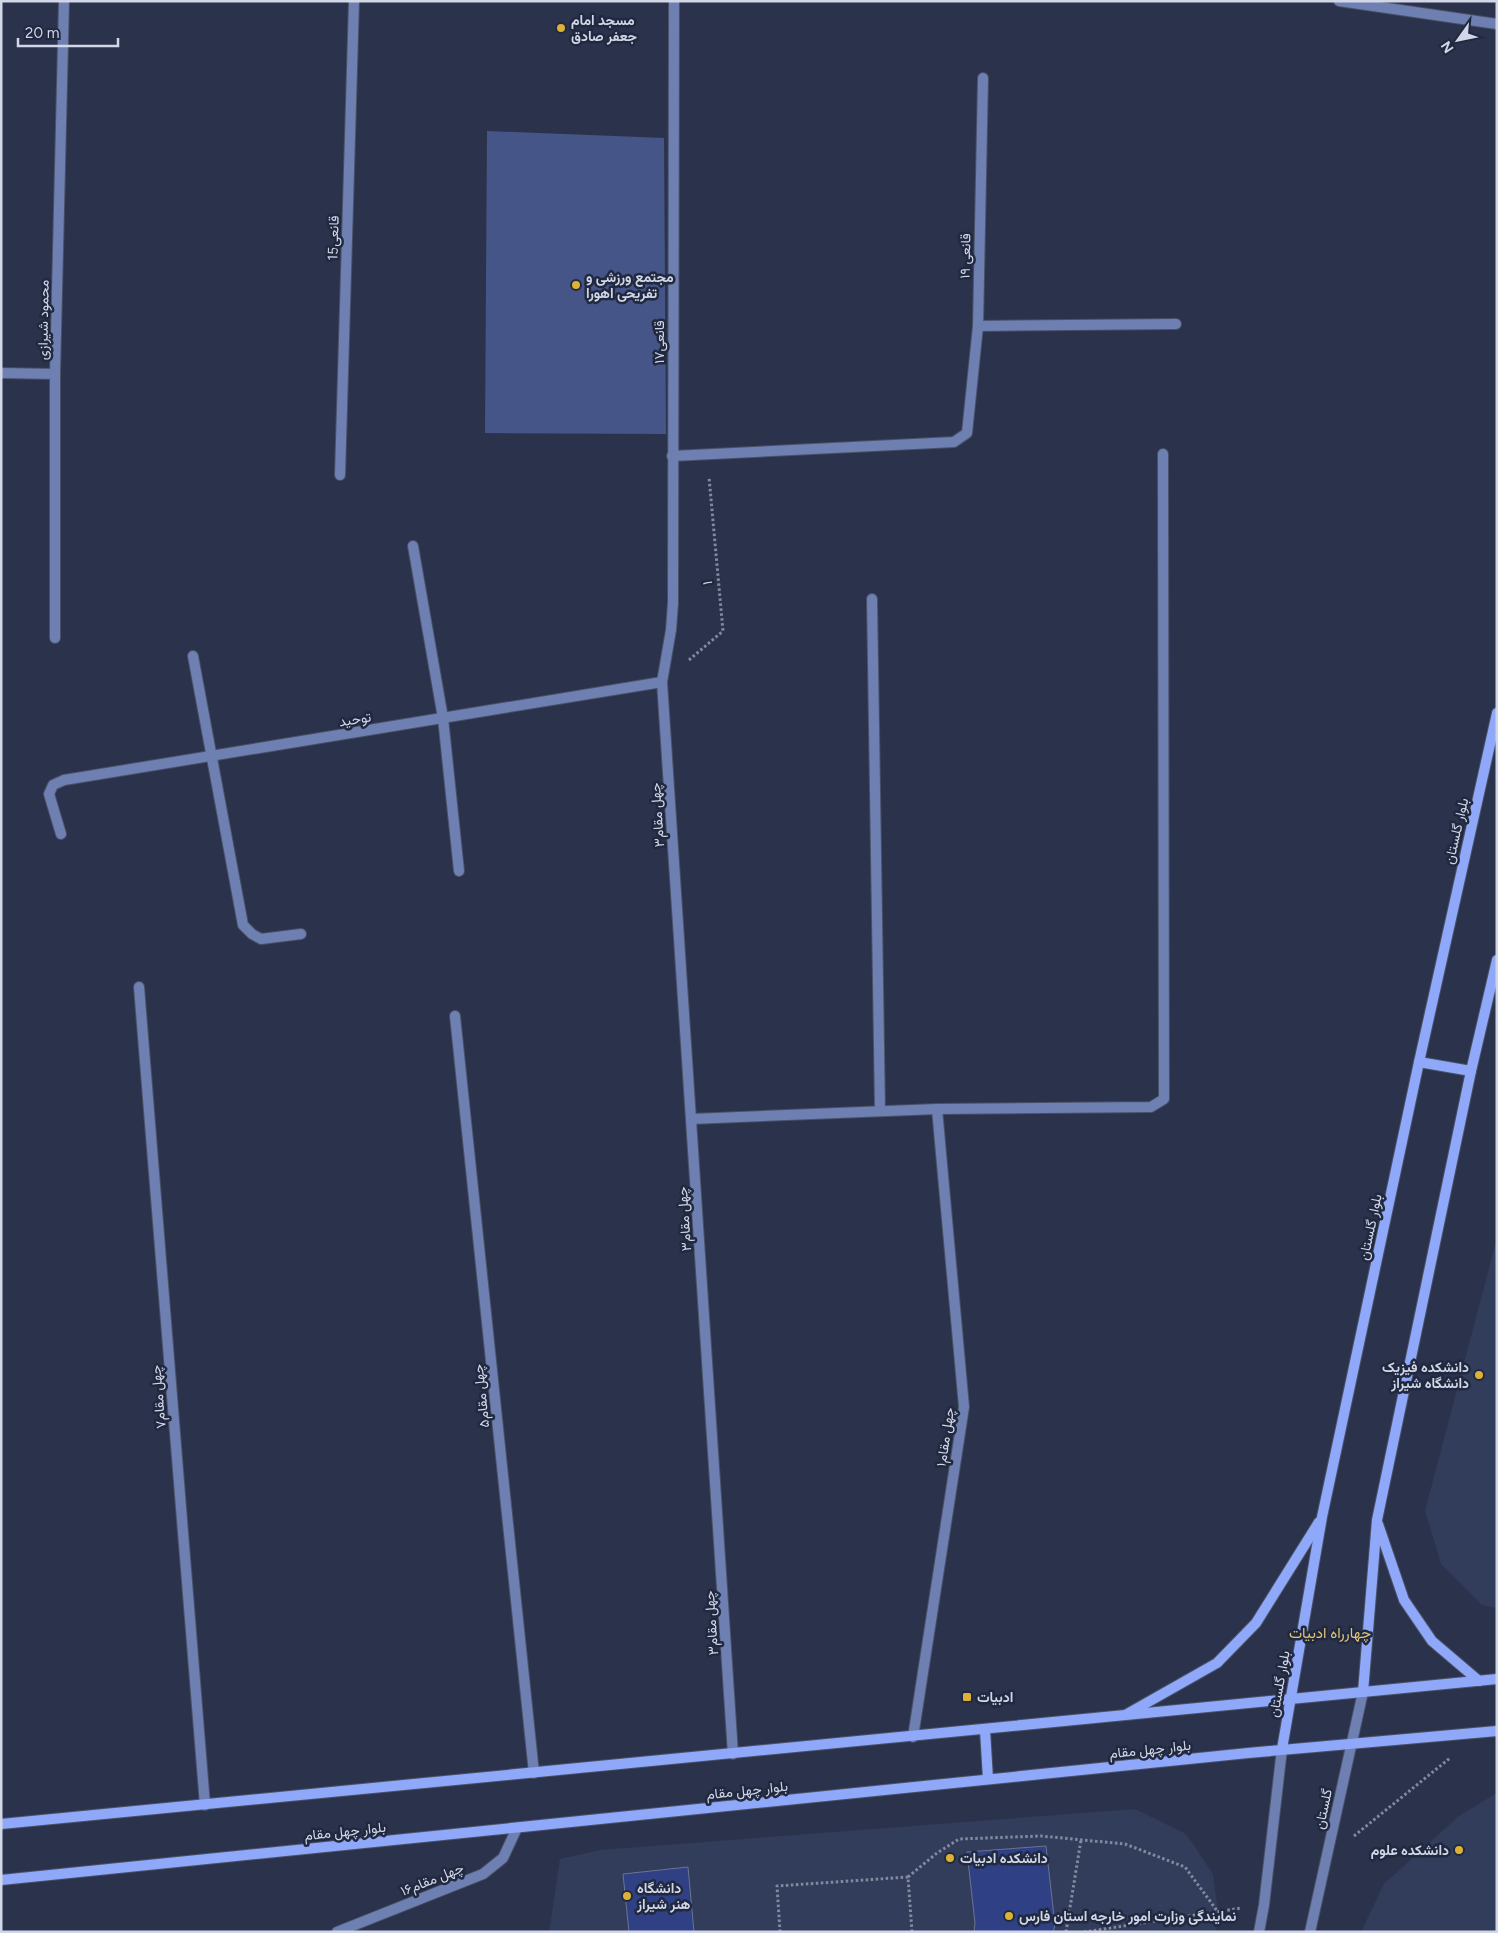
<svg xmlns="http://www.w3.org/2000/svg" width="1498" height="1933" font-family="Figtree,Vazirmatn,sans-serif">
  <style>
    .built { fill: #323c5b }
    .green { fill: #465587 }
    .building { fill: #2f4085; stroke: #6b7490 }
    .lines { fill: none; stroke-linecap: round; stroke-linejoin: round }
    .pedestrian-casing { stroke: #495168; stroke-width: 12 }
    .minor-casing { stroke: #495168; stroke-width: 12 }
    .tertiary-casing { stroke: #495168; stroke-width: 12 }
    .secondary-casing { stroke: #495168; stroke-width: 12 }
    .path { stroke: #838a9e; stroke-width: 3; stroke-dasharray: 2.5 2.5; stroke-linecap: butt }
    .pedestrian { stroke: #6e7fb2; stroke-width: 10 }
    .minor { stroke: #6e7fb2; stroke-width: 10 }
    .tertiary { stroke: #6e7fb2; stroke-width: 10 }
    .secondary { stroke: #8fa8f9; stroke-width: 10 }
    .poi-dot { fill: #dbb233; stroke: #212941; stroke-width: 2 }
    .labels { text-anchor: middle; stroke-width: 5; stroke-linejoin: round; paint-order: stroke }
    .poi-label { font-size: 14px; font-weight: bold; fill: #d1d7e7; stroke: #212941; text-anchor: start }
    .street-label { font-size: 14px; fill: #d1d7e7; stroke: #212941 }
    .neighbourhood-label { font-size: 15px; fill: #e0c478; stroke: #212941 }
  </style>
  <rect width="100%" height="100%" fill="#2b334c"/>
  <!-- built -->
  <g class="built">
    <path d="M1497,1238V1608L1482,1605L1441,1564L1425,1511Z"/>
    <path d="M1497,1793V1932H1361L1384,1884L1459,1816Z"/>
    <path d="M1135,1809L1186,1834L1213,1874L1218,1912L1216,1932H549L560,1859L600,1850Z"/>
  </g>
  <!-- green -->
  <path class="green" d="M487,131L664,138L666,434L485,433Z"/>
  <!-- building -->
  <g class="building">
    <path d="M1046,1846L1055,1925L1053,1932H974L975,1923L967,1852Z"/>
    <path d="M688,1867L694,1932H629L623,1874Z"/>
  </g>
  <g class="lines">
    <!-- pedestrian casing -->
    <g class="pedestrian-casing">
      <path id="pedestrian" d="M1259,1932L1264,1905L1282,1749"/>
    </g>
    <!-- minor casing -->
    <g class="minor-casing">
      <g id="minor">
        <path d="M674,1L673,603L671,630L662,682L733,1754"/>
        <path d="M978,326L1176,324"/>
        <path d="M1,373L55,374"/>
        <path d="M672,456L954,442L967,433L978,326L983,78"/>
        <path d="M340,475L354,1"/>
        <path d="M413,546L443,718L459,871"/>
        <path d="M872,599L880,1111"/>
        <path d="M55,638V374L64,1"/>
        <path d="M193,656L243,925L252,934L261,939L301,934"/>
        <path d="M61,834L49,794L53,785L64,780L662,682"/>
        <path d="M139,987L205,1805"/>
        <path d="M455,1016L534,1773"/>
        <path d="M691,1119L937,1109L1151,1107L1164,1099L1163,454"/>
        <path d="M913,1737L964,1407L937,1109"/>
        <path d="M337,1932L483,1874L503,1858L517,1828"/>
      </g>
    </g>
    <!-- tertiary casing -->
    <g class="tertiary-casing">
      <g id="tertiary">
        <path d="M1339,1L1497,24"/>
        <path d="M1310,1932L1363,1692"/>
      </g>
    </g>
    <!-- secondary casing -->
    <g class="secondary-casing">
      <g id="secondary">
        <path d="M1419,1062L1471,1071"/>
        <path d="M1378,1524L1404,1600L1432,1641L1479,1681"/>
        <path d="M1363,1692L1377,1520L1471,1071L1497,960"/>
        <path d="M1127,1714L1217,1663L1256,1623L1319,1522"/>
        <path d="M985,1730L988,1779"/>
        <path d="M1282,1749L1322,1517L1419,1062L1497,713"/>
        <path d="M1,1824L1497,1679"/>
        <path d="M1,1880L1248,1753L1497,1731"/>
      </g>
    </g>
    <!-- path -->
    <g class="path">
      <path d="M689,660L723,631L709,477"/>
      <path d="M1354,1836L1450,1758"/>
      <path d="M908,1877L937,1853L959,1839L1041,1836L1125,1844L1185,1867L1218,1912"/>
      <path d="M780,1932L777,1886L908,1877L912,1932"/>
      <path d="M1066,1932L1081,1840"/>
      <path d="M1084,1932L1242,1908"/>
    </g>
    <!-- pedestrian -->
    <use href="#pedestrian" class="pedestrian"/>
    <!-- minor -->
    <use href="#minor" class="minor"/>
    <!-- tertiary -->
    <use href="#tertiary" class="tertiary"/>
    <!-- secondary -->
    <use href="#secondary" class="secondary"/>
  </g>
  <!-- markers -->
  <g class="poi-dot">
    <circle cx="561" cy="28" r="5"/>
    <circle cx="576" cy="285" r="5"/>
    <circle cx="1479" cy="1375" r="5"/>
    <rect x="962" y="1692" width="10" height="10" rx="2.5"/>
    <circle cx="1459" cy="1850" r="5"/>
    <circle cx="950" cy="1858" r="5"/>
    <circle cx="627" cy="1896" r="5"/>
    <circle cx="1009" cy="1916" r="5"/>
  </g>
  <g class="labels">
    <!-- poi labels -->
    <g class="poi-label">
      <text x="571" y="25">مسجد امام<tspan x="571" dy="16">جعفر صادق</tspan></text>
      <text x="586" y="282">مجتمع ورزشی و<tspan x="586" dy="16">تفریحی اهورا</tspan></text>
      <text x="1469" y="1372" text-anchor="end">دانشکده فیزیک<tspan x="1469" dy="16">دانشگاه شیراز</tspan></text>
      <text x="977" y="1702">ادبیات</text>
      <text x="1449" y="1855" text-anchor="end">دانشکده علوم</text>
      <text x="960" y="1863">دانشکده ادبیات</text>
      <text x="637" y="1893">دانشگاه<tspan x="637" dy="16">هنر شيراز</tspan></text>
      <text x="1019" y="1921">نمایندگی وزارت امور خارجه استان فارس</text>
    </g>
    <!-- street labels -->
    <g class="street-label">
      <text transform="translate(333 238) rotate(-88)" y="5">15قانعی</text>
      <text transform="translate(965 256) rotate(-89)" y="5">قانعی ۱۹</text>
      <text transform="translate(43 320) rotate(-89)" y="5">محمود شیرازی</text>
      <text transform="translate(659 342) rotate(-90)" y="5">۱۷قانعی</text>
      <text transform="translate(707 583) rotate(-95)" y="5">۱</text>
      <text transform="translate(355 719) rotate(-9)" y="5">توحید</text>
      <text transform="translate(657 815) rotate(-94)" y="5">چهل مقام۳</text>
      <text transform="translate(1456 831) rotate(-77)" y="5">بلوار گلستان</text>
      <text transform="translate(684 1219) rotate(-94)" y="5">چهل مقام۳</text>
      <text transform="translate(1370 1227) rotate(-78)" y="5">بلوار گلستان</text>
      <text transform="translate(481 1396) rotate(-96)" y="5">چهل مقام۵</text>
      <text transform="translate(158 1397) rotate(-95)" y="5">چهل مقام۷</text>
      <text transform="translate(945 1437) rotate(-82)" y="5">چهل مقام۱</text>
      <text transform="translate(711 1623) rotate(-94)" y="5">چهل مقام۳</text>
      <text transform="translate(1279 1684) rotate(-80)" y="5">بلوار گلستان</text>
      <text transform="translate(1150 1749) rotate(-6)" y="5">بلوار چهل مقام</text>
      <text transform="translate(747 1790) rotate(-6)" y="5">بلوار چهل مقام</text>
      <text transform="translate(1323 1809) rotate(-78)" y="5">گلستان</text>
      <text transform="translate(345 1831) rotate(-6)" y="5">بلوار چهل مقام</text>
      <text transform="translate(432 1879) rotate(-22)" y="5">چهل مقام۱۶</text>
    </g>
    <!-- neighbourhood labels -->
    <g class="neighbourhood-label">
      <text x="1330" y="1638">چهارراه ادبیات</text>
    </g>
  </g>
  <!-- border -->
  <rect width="1498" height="1933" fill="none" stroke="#d1d7e7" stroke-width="5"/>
  <!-- north arrow -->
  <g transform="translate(1458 40) rotate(237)" stroke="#212941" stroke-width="4" paint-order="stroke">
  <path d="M0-4L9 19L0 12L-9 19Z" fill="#d1d7e7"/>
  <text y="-8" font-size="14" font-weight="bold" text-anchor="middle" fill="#d1d7e7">N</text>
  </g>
  <!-- scale -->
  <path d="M18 38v8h100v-8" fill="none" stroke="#d1d7e7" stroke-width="2.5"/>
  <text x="25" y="38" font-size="15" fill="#d1d7e7" stroke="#212941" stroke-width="4" paint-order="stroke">20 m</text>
</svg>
